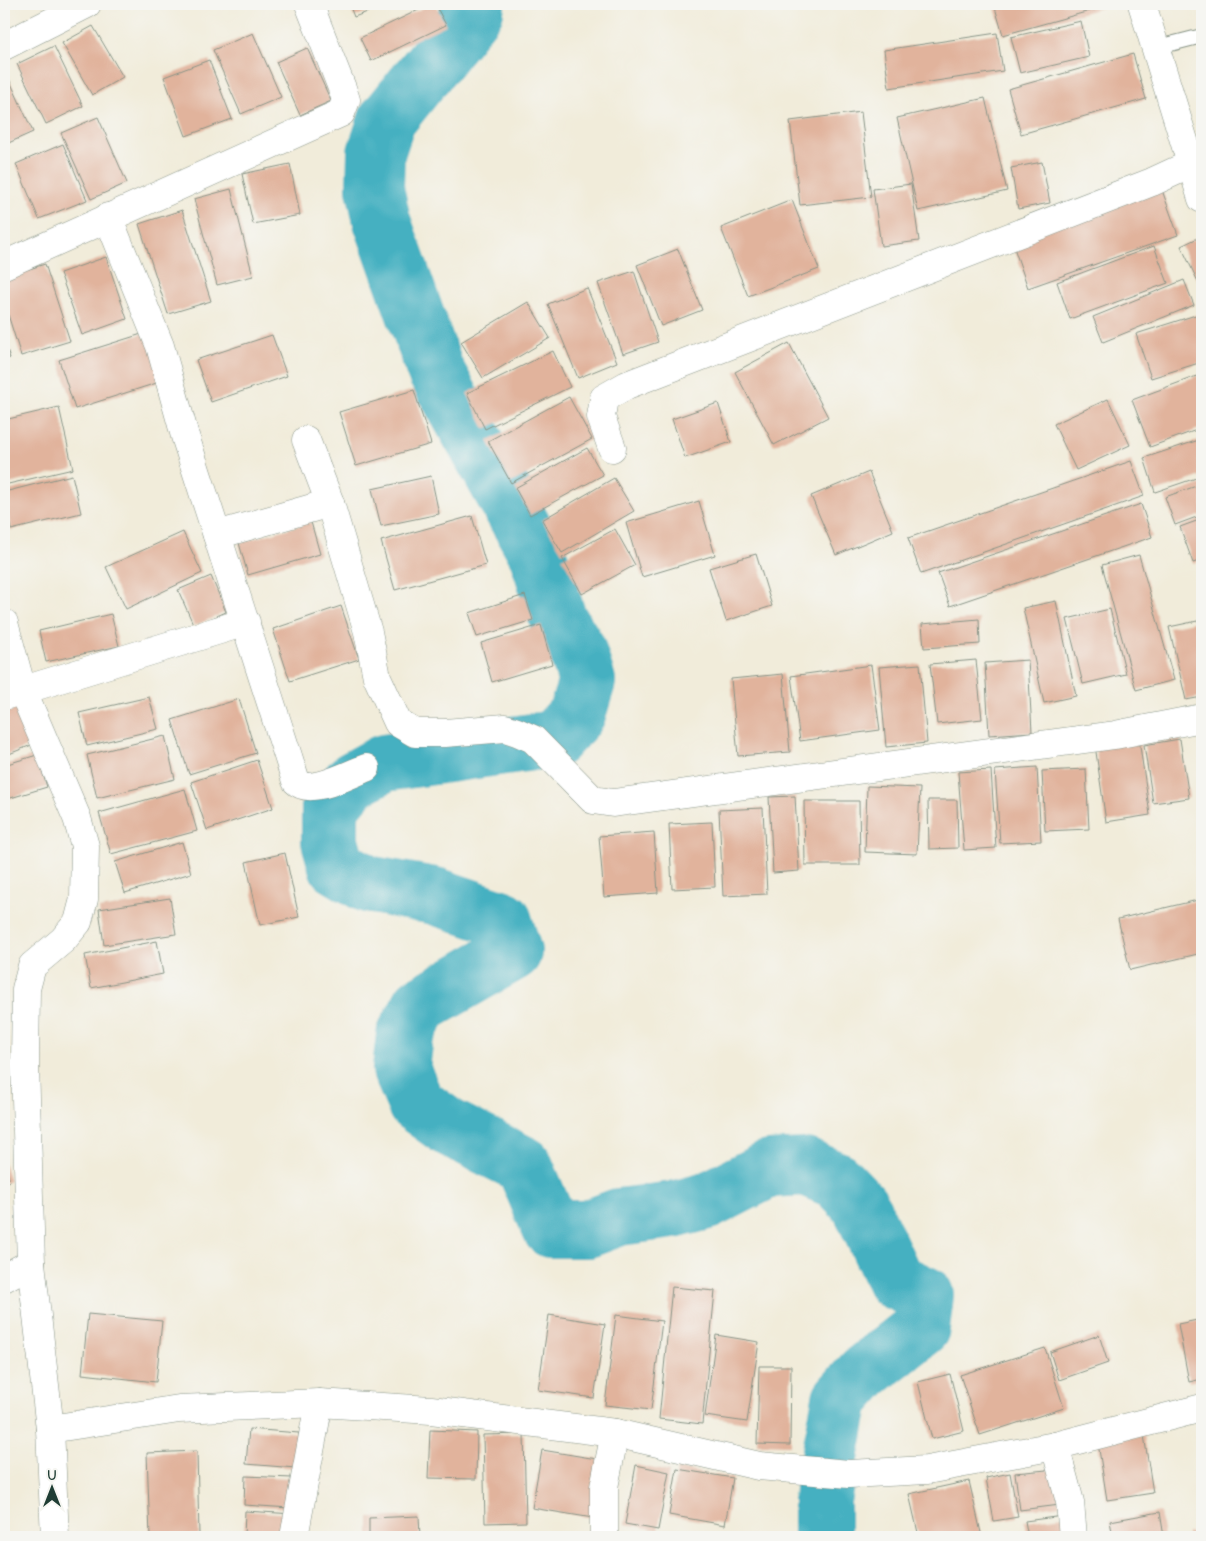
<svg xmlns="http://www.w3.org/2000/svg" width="1206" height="1541" font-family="'Comic Neue',sans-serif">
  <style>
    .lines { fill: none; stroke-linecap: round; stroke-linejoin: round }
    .river { stroke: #44b0c1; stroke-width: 58 }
    .building { fill: #e1b39c }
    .service-casing { stroke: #889487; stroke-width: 16 }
    .minor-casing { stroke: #889487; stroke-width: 29 }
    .trunk-casing { stroke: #889487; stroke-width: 29 }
    .service { stroke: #fff; stroke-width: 14 }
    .minor { stroke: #fff; stroke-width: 28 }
    .trunk { stroke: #fff; stroke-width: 28 }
  </style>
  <rect width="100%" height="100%" fill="#f6f6f2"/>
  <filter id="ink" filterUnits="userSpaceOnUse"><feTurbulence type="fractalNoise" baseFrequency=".02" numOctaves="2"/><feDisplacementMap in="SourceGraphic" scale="10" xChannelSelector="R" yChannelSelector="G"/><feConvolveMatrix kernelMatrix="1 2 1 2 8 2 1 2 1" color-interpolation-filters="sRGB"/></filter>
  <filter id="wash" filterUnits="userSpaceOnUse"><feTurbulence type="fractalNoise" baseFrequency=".0096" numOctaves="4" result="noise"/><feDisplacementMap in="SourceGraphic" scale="20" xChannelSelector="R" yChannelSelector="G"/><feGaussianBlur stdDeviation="1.12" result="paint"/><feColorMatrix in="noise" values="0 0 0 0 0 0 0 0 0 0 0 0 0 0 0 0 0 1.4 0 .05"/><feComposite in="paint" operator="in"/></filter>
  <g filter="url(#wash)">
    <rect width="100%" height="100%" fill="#f1ecda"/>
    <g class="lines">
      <!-- river -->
      <path class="river" d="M476,4L475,10L387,120L376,153L375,188L382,221L435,370L538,555L558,619L577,649L587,681L577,714L554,739L384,763L353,780L330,807V841L337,866L367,884L435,896L503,919L513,952L421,1005L405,1035L401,1069L416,1104L448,1127L524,1165L551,1229H587L619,1217L673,1210L707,1201L769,1169L805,1167L836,1180L860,1205L895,1281L925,1295L921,1328L865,1372L841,1399L822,1500V1537"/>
    </g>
    <g id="blocks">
      <!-- building -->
      <g class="building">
        <path d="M349,4H389L354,17Z"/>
        <path d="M431,4H435L446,25L371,61L360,38Z"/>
        <path d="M994,4H1115L1003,35Z"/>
        <path d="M1081,21L1089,57L1020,73L1011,37Z"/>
        <path d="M93,26L123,77L92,95L62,43Z"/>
        <path d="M253,33L281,97L241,114L213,50Z"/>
        <path d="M997,33L1003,71L889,88L884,50Z"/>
        <path d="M54,46L83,106L46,124L17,64Z"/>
        <path d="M307,48L331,101L300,115L276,62Z"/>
        <path d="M1133,54L1146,99L1021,134L1008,89Z"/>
        <path d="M209,60L232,119L186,136L164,77Z"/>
        <path d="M4,68L33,132L4,145Z"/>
        <path d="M985,98L1007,191L918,211L897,118Z"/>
        <path d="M861,112L871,197L800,205L790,121Z"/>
        <path d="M98,117L127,183L91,199L61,133Z"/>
        <path d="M63,144L87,200L39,219L16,164Z"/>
        <path d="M1042,162L1050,203L1018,209L1011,168Z"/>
        <path d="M290,164L300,215L253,224L242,174Z"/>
        <path d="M911,184L919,241L881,246L873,189Z"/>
        <path d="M231,189L253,276L217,285L194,199Z"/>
        <path d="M1162,190L1178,235L1028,288L1012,242Z"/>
        <path d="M792,200L819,269L748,296L721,228Z"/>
        <path d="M182,210L211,301L168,314L139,224Z"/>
        <path d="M1202,236V290L1181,246Z"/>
        <path d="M1154,246L1168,283L1070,319L1057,282Z"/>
        <path d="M678,249L702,310L661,326L637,265Z"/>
        <path d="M106,257L127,319L82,335L60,273Z"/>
        <path d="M45,264L70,341L21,356L4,302V277Z"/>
        <path d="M634,271L658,342L623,354L598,283Z"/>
        <path d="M1184,280L1194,305L1103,342L1093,317Z"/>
        <path d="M587,288L617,362L578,378L548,304Z"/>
        <path d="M528,302L550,338L483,378L461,342Z"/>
        <path d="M1202,313V362L1151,378L1136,334Z"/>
        <path d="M148,332L163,381L75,409L59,360Z"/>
        <path d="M272,335L287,376L211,402L196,360Z"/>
        <path d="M4,340L10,358L4,360Z"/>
        <path d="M789,343L828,417L774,445L735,372Z"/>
        <path d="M553,351L570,387L485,429L467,393Z"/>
        <path d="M1202,374V428L1150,447L1132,400Z"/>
        <path d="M414,390L431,444L356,466L339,412Z"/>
        <path d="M569,397L592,439L511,483L488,441Z"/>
        <path d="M1108,399L1130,445L1076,470L1054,424Z"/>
        <path d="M718,403L731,442L685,458L672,419Z"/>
        <path d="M59,407L73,469L4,485V420Z"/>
        <path d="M1202,439V476L1155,492L1144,458Z"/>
        <path d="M587,448L603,475L530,515L515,488Z"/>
        <path d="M1131,461L1144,496L921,574L908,538Z"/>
        <path d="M869,472L893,531L836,555L811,496Z"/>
        <path d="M72,475L81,513L11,530L4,492Z"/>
        <path d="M431,476L439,514L381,526L372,489Z"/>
        <path d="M614,478L634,511L562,553L542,520Z"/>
        <path d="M1202,484V515L1175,525L1165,497Z"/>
        <path d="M699,501L715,555L642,577L626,523Z"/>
        <path d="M1141,504L1152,537L950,606L938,573Z"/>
        <path d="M472,516L486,565L395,590L381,541Z"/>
        <path d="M1202,519V560L1193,563L1180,527Z"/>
        <path d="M311,522L320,554L248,575L239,543Z"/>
        <path d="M615,529L635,565L582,594L562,558Z"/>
        <path d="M183,532L202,573L126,609L106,567Z"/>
        <path d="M756,554L772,606L726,621L709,568Z"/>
        <path d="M1139,555L1174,680L1136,690L1102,565Z"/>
        <path d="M211,576L226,612L194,626L178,590Z"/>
        <path d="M525,595L533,620L477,637L469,613Z"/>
        <path d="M1056,601L1076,696L1044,703L1023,608Z"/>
        <path d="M341,606L359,659L290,681L273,629Z"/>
        <path d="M1110,609L1126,674L1083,684L1067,619Z"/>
        <path d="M111,614L119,646L46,662L39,631Z"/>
        <path d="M979,619L980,644L924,648L922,624Z"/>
        <path d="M1202,620V697L1186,700L1169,627Z"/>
        <path d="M541,625L552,664L492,682L481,643Z"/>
        <path d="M976,660L982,719L937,724L930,664Z"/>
        <path d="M1028,660L1032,732L989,735L985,663Z"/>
        <path d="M920,664L927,743L886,747L879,667Z"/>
        <path d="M871,665L880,730L800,741L791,676Z"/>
        <path d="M783,674L790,752L738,756L731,679Z"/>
        <path d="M149,697L158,729L87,746L79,713Z"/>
        <path d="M239,699L256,753L189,774L172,720Z"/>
        <path d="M19,704L34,744L4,756V710Z"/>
        <path d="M165,736L175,779L97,798L87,755Z"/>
        <path d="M1139,739L1150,815L1106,822L1095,745Z"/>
        <path d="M1180,739L1189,798L1153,803L1144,745Z"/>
        <path d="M37,755L47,787L4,800V765Z"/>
        <path d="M257,760L273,808L207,830L191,782Z"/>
        <path d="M1037,767L1041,841L1000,843L995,770Z"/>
        <path d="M1086,769L1089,829L1045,831L1042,771Z"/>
        <path d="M991,770L996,848L964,850L958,772Z"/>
        <path d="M867,786L920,788L917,854L865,852Z"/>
        <path d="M185,789L197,831L111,854L99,813Z"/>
        <path d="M795,796L799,871L773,873L769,797Z"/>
        <path d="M928,800H957L958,848L929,849Z"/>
        <path d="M804,801H859L860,865H805Z"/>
        <path d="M763,808L767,894L723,896L719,810Z"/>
        <path d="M712,822L715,887L672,889L669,824Z"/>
        <path d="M654,832L658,893L604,897L599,836Z"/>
        <path d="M182,842L191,873L125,893L115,862Z"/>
        <path d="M285,853L299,917L260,925L246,862Z"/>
        <path d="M170,898L176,934L104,945L99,909Z"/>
        <path d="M1202,899V953L1130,970L1118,919Z"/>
        <path d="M157,941L163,974L91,988L85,955Z"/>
        <path d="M4,1163L10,1181L4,1183Z"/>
        <path d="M672,1287L715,1291L702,1424L659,1419Z"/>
        <path d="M88,1314L162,1321L156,1382L82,1374Z"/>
        <path d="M549,1315L605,1324L594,1398L538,1390Z"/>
        <path d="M616,1315L662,1321L651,1410L605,1405Z"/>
        <path d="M1202,1319V1379L1189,1382L1178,1324Z"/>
        <path d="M716,1335L759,1342L747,1422L705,1416Z"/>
        <path d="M1099,1335L1108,1363L1059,1380L1050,1352Z"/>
        <path d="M1045,1348L1064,1408L980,1435L960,1375Z"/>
        <path d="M759,1366H791L790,1445L757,1444Z"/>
        <path d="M950,1374L964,1431L932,1439L918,1382Z"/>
        <path d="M249,1429L299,1433L296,1468L246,1464Z"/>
        <path d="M430,1430L477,1432L476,1479L428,1478Z"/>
        <path d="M524,1434L526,1522L485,1523L483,1435Z"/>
        <path d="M1144,1435L1153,1493L1107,1500L1098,1443Z"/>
        <path d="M542,1450L603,1460L593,1518L532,1508Z"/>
        <path d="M197,1451L199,1535L150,1537L147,1453Z"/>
        <path d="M636,1465L669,1472L658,1530L625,1524Z"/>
        <path d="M677,1469L733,1478L725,1525L669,1515Z"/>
        <path d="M1057,1469L1060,1505L1020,1510L1015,1473Z"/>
        <path d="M1010,1473L1018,1517L994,1521L986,1478Z"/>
        <path d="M245,1476L292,1478L290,1508L244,1505Z"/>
        <path d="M969,1481L982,1537H919L909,1494Z"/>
        <path d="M245,1511L294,1514L292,1537H244Z"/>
        <path d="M1160,1512L1164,1537H1113L1110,1521Z"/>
        <path d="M419,1516L420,1537H369V1518Z"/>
        <path d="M1063,1516L1065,1537H1028L1025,1521Z"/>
        <path d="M1187,1533L1202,1534V1537H1187Z"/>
      </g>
    </g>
  </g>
  <g filter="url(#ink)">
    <use href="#blocks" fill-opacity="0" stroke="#889487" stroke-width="1"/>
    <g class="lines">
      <!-- service casing -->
      <g class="service-casing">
        <path id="service" d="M1155,48L1202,36"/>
      </g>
      <!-- minor casing -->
      <g class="minor-casing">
        <g id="minor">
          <path d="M4,46L87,4"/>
          <path d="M108,217L160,346L185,436L296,781C310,796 350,774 366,768"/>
          <path d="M4,265L341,113L346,100L342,88L309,4"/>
          <path d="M306,440L330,503L368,632L377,677L398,723L415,733H445L505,728L517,732L533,739L593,800L613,803L1115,735L1202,718"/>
          <path d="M612,448L601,417L604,398L627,385L1152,182L1191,164"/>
          <path d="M217,535L330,503"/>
          <path d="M4,623L22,689L77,818L85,846L84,899L78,922L63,940L32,966L26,989L25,1065L31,1263L50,1429L55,1537"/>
          <path d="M4,696L246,622"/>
          <path d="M4,1278L31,1263"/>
          <path d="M50,1429L179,1409L319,1403L431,1410L615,1433L759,1466L849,1474L927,1470L1055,1446L1202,1408"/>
          <path d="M1055,1446L1070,1502L1073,1537"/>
          <path d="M294,1537L319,1403"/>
          <path d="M604,1537V1487L615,1433"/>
        </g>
      </g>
      <!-- trunk casing -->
      <g class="trunk-casing">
        <path id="trunk" d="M1142,4L1202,199"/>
      </g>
      <!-- service -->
      <use href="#service" class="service"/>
      <!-- minor -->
      <use href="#minor" class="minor"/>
      <!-- trunk -->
      <use href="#trunk" class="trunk"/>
    </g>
  </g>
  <!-- margin -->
  <rect width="1206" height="1541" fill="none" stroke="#f6f6f2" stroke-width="20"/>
  <!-- north arrow -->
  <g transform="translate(52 1488)" stroke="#f6f6f2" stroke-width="4" paint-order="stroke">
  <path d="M0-4L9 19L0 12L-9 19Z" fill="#1f3d34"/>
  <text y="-8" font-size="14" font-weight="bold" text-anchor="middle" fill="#1f3d34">U</text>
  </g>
</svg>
